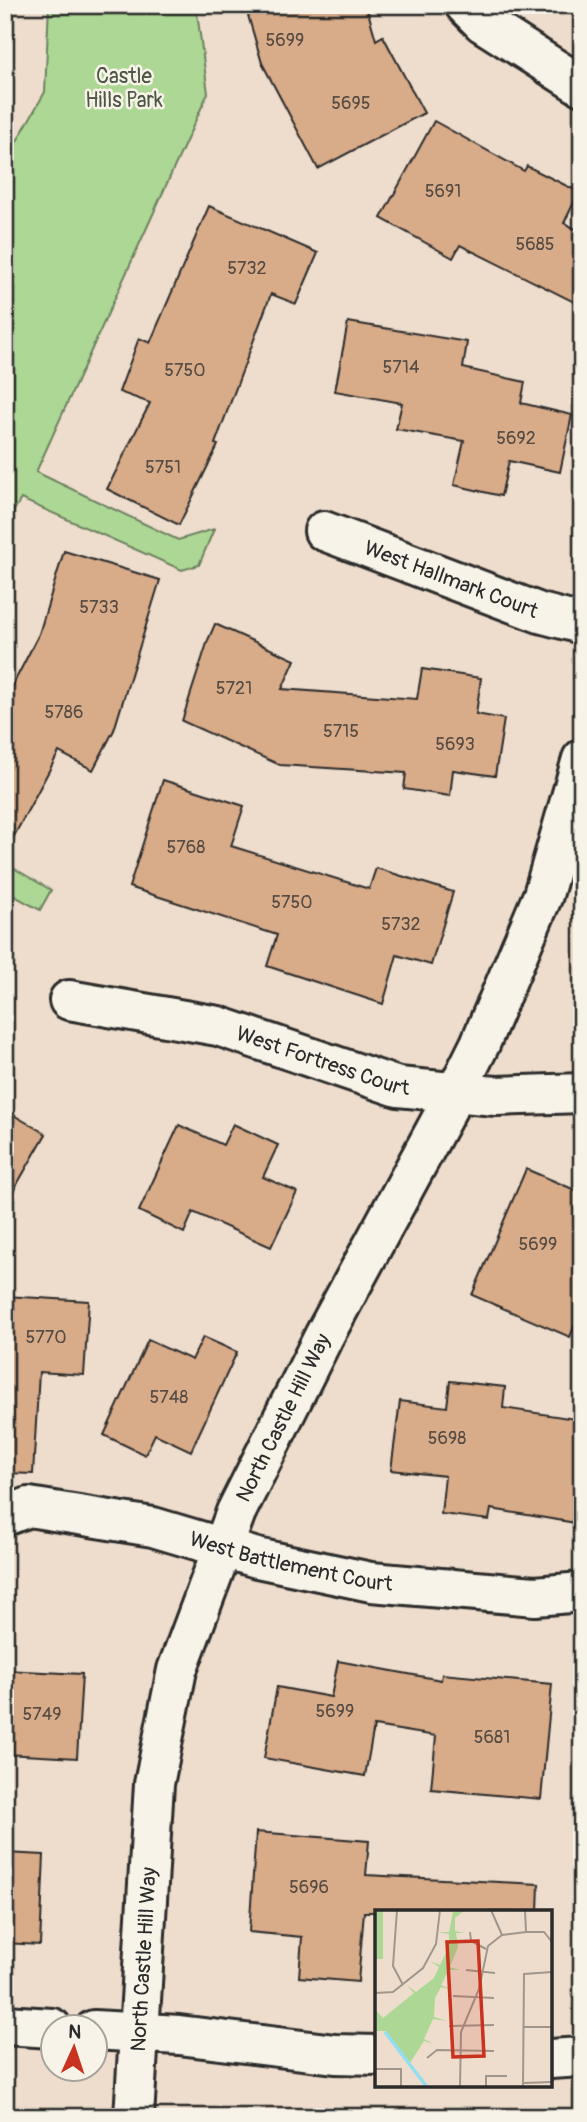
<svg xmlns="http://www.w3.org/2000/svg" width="587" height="2122" font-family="Pangolin,sans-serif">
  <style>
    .green { fill: #add794; stroke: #6c8160; stroke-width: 2 }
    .building { fill: #d8ab89; stroke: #2b2b2b; stroke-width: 2 }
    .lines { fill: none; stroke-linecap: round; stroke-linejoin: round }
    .street-casing { stroke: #2b2b2b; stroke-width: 44 }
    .street { stroke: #f7f3e8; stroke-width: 38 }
    .labels { text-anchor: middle; stroke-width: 5; stroke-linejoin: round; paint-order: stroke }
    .number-label { font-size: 18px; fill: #564b42 }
    .park-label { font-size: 21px; fill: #4c5645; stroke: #f7f3e8 }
    .street-label { font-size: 21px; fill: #2b2b2b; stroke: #f7f3e8 }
    .inset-river { fill: none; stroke: #92def2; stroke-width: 3.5 }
    .inset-road { fill: none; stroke: #a0968c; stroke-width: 2 }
    .view { fill: #c8321e; fill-opacity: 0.15; stroke: #c8321e; stroke-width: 3.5 }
    .inset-edge { fill: none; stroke: #2b2b2b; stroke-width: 3.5 }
  </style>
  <rect width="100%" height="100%" fill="#edc"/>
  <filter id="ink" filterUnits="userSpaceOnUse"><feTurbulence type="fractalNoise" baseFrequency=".0143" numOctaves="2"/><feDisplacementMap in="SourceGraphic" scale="14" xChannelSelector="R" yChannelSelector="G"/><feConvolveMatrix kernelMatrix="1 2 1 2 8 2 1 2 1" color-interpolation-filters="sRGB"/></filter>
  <g filter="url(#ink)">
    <!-- green -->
    <g class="green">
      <path d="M49,5H196L208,93L36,472L178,540L214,529L199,565L182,570L21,499L5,525V162L45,92Z"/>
      <path d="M5,863L51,890L40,910L5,891Z"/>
    </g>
    <!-- building -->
    <g class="building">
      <path d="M245,5H366L376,40L383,36L424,113L318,169L262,63Z"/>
      <path d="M434,121L524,171L527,166L579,192L564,223L582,232V306L460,245L453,258L381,218Z"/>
      <path d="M209,206L318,253L296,304L271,294L215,444L218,445L179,525L107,489L150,403L119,392L139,338L150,343Z"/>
      <path d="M348,322L467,342L463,368L525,382L521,403L572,415L560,472L509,461L501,496L454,485L464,441L396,429L402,403L335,391Z"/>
      <path d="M64,551L160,580L114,730L93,770L59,752L5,853V700L39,634Z"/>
      <path d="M215,624L295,660L282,689L417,699L422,669L481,678L476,714L504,719L495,776L453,770L450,796L404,789L406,773L280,765L182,721L208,640Z"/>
      <path d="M163,780L244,806L231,846L369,889L376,868L453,892L431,965L397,955L383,1004L267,966L277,935L129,887Z"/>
      <path d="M5,1110L46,1134L5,1205Z"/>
      <path d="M233,1124L278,1145L263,1177L297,1192L271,1247L193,1212L184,1233L139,1211L179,1125L223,1145Z"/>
      <path d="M526,1169L582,1193V1308L570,1337L472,1295Z"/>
      <path d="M5,1296L89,1301L84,1375L39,1372L33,1474L5,1473Z"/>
      <path d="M203,1337L237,1352L191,1451L155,1434L145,1455L104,1435L148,1340L192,1360Z"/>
      <path d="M450,1381L505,1387L503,1408L582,1420V1524L491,1509L489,1520L441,1514L445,1476L391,1470L400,1401L447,1407Z"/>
      <path d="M338,1661L441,1680L442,1674L552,1684L541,1799L431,1789L436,1736L374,1726L365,1776L264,1758L277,1687L331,1697Z"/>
      <path d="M5,1670L82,1674L77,1758L5,1754Z"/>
      <path d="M256,1832L369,1841L366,1875L539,1884L538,1912H364L358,1982L299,1977L302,1937L249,1932Z"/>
      <path d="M5,1853L44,1855L40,1945L5,1943Z"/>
    </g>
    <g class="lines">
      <!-- street casing -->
      <g class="street-casing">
        <g id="street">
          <path d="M465,5L483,23L582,86"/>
          <path id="s1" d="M324,531L540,613L582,624"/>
          <path id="s2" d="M69,1000L218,1026L398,1087L496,1096L582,1093"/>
          <path id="s3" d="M5,1516L29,1507L153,1527L257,1558L371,1582L535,1596L582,1592"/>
          <path d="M5,2025L52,2028"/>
          <path d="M94,2030L179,2035L335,2054L377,2055"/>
          <path d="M550,2059L582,2057"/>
          <path id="s4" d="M134,2117L154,1784L177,1670L236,1512L324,1336L455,1094L480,1044L543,895L582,759"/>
        </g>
      </g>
      <!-- street -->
      <use href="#street" class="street"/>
    </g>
  </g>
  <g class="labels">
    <!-- number labels -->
    <g class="number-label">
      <text x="285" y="46">5699</text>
      <text x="351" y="109">5695</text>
      <text x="443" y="197">5691</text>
      <text x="535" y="250">5685</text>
      <text x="247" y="274">5732</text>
      <text x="401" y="373">5714</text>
      <text x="185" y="376">5750</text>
      <text x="516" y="444">5692</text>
      <text x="163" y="473">5751</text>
      <text x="99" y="613">5733</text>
      <text x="234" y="694">5721</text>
      <text x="64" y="718">5786</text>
      <text x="341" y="737">5715</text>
      <text x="455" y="750">5693</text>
      <text x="186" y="853">5768</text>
      <text x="292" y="908">5750</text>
      <text x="401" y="930">5732</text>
      <text x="538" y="1250">5699</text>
      <text x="46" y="1343">5770</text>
      <text x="169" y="1403">5748</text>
      <text x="447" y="1444">5698</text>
      <text x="335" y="1717">5699</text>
      <text x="42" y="1720">5749</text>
      <text x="492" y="1743">5681</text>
      <text x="309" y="1893">5696</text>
    </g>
    <!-- park labels -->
    <g class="park-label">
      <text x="124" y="83">Castle<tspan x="124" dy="24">Hills Park</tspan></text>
    </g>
    <!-- street labels -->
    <g class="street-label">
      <text dy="7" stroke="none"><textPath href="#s1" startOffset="136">West Hallmark Court</textPath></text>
      <text dy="7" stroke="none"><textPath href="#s2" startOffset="262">West Fortress Court</textPath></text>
      <text dy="7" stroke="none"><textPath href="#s4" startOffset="724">North Castle Hill Way</textPath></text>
      <text dy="7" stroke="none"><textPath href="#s3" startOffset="294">West Battlement Court</textPath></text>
      <text dy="7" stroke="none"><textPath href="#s4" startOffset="158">North Castle Hill Way</textPath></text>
    </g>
  </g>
  <!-- overview -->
  <g transform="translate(375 1910)">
    <rect width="177" height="177" fill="#edc"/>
    <path d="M0,0H8V49H0ZM90,0L80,8V21L90,23H81L83,37L75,57L85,60H74L66,75L77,80L66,77L60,88L59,107L73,111L58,109L49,129L59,134L49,131L35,153L10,121H0V99L8,108L39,83L32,75L41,82L59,68L64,57L55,51L65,55L74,37V24L63,22H74L78,2Z" fill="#add794"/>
    <path class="inset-river" d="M10,122L52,177"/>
    <path class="inset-road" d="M22,0L18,56L28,75M116,0L127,25M150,0L151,22M95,22L96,31L111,39M91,60L120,63M0,83L18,82L48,58L61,34L65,0M78,86L119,88M74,116L119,115M148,117H177M52,148L62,140L119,141M0,159H26V177M148,173L177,172M85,177L86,122L104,79L113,36L127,25L151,22H169L177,32M111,177V166H132M148,177L149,64L177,62"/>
    <path class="view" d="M103,31L109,146L78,147L72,32Z"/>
    <rect width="177" height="177" class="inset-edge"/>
  </g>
  <!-- margin -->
  <rect width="587" height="2122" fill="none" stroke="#f7f3e8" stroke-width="28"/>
  <rect x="14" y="14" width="559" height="2094" fill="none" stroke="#2b2b2b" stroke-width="2.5" filter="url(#ink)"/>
  <!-- north arrow -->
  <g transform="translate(74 2048) rotate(3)"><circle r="33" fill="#f7f3e8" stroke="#a5a39c" stroke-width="2"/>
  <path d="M0-5L12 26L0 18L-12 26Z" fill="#c8321e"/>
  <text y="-10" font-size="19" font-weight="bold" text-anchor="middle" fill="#2b2b2b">N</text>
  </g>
</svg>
